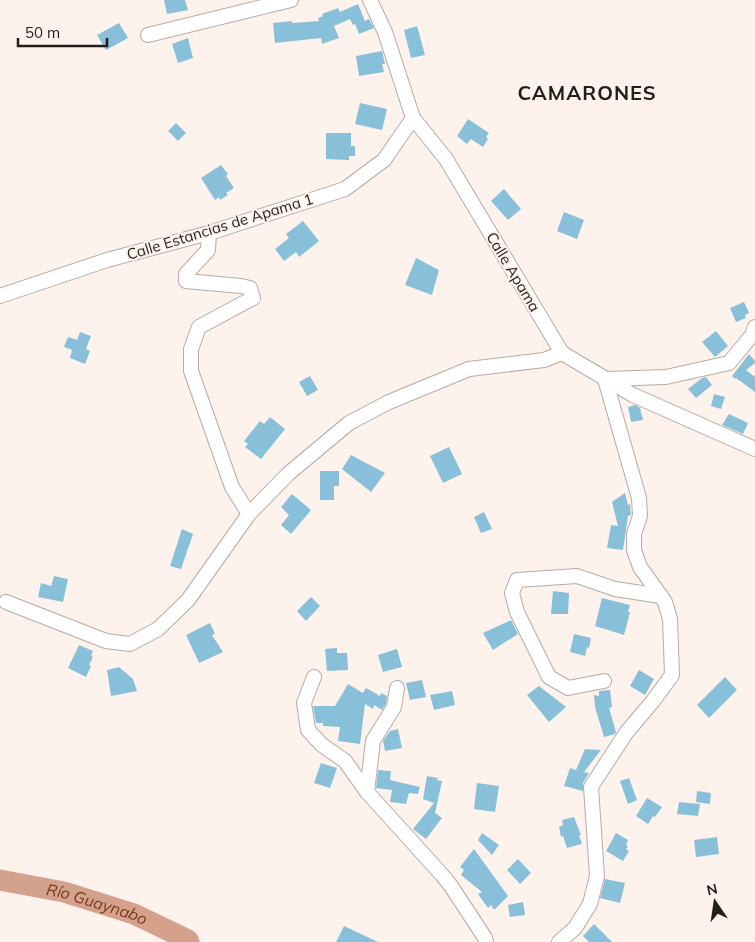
<svg xmlns="http://www.w3.org/2000/svg" width="755" height="942" font-family="Mulish,sans-serif">
  <style>
    .lines { fill: none; stroke-linecap: round; stroke-linejoin: round }
    .river { stroke: #d4a18c; stroke-width: 21 }
    .building { fill: #89c0d9 }
    .street-casing { stroke: #b6aba6; stroke-width: 16 }
    .street { stroke: #fff; stroke-width: 14 }
    .labels { text-anchor: middle; stroke-width: 4; stroke-linejoin: round; paint-order: stroke }
    .street-label { font-size: 15px; fill: #221e1c; stroke: #fef2ed }
    .water-label { font-size: 16px; font-style: italic; fill: #793a1c; stroke: #fef2ed }
    .district-label { font-size: 20px; font-weight: bold; letter-spacing: 1px; fill: #221e1c; stroke: #fef2ed }
  </style>
  <rect width="100%" height="100%" fill="#fef2ed"/>
  <g class="lines">
    <!-- river -->
    <path class="river" id="s1" d="M0,880L64,892L134,914L188,940L189,942"/>
  </g>
  <!-- building -->
  <g class="building">
    <path d="M164,0H185L188,10L167,14Z"/>
    <path d="M358,4L365,21L369,19L374,28L359,34L355,24L353,25L350,19L334,26L339,38L322,44L321,38L275,43L273,23L292,21V23L319,21L318,18L323,16L322,14L338,8L340,12Z"/>
    <path d="M119,23L128,38L106,50L97,35Z"/>
    <path d="M417,26L425,55L411,58L404,30Z"/>
    <path d="M188,38L193,58L178,63L172,44Z"/>
    <path d="M382,51L385,64H382L384,72L359,76L356,56Z"/>
    <path d="M360,103L387,109L382,130L355,124Z"/>
    <path d="M468,119L489,133L486,137L488,139L483,147L471,139L467,144L457,136Z"/>
    <path d="M176,123L186,133L178,141L168,131Z"/>
    <path d="M326,133H351V146H355V156H349V160L326,159Z"/>
    <path d="M221,165L228,174L226,176L234,188L226,193L228,195L220,200L219,197L215,200L201,178Z"/>
    <path d="M504,189L521,209L508,220L491,201Z"/>
    <path d="M564,212L584,220L577,239L557,231Z"/>
    <path d="M303,221L319,241L299,257L296,252L284,261L275,249L289,238L286,234Z"/>
    <path d="M416,258L439,270L432,295L405,285Z"/>
    <path d="M744,302L749,313L745,315L746,318L736,322L730,308Z"/>
    <path d="M716,331L728,346L715,357L702,342Z"/>
    <path d="M80,332L91,336L86,349L90,351L85,364L70,358L72,350L64,347L68,337L77,340Z"/>
    <path d="M749,354L755,361V363L746,370L755,377V392L736,378L735,379L732,376Z"/>
    <path d="M310,376L318,390L307,396L299,382Z"/>
    <path d="M706,377L712,385L696,398L688,389L702,378Z"/>
    <path d="M714,394L725,397L721,409L711,406Z"/>
    <path d="M635,405L640,408L643,420L631,422L628,407Z"/>
    <path d="M729,414L748,423L743,434L722,425Z"/>
    <path d="M270,417L285,429L261,459L245,447L248,444L244,441L260,421L264,424Z"/>
    <path d="M449,447L462,474L443,483L430,456Z"/>
    <path d="M351,455L385,473L371,492L342,469Z"/>
    <path d="M320,471H339V486H334V500H320Z"/>
    <path d="M625,493L628,505L630,504L631,515L628,516L623,550L607,548L611,525L618,526L612,502Z"/>
    <path d="M292,494L311,510L291,534L281,525L289,515L281,507Z"/>
    <path d="M484,512L492,529L481,533L474,517Z"/>
    <path d="M182,529L193,534L181,569L170,566Z"/>
    <path d="M54,576L68,579L63,602L38,597L41,583L51,586Z"/>
    <path d="M553,591L569,593L568,614H551Z"/>
    <path d="M311,597L320,606L306,621L297,611Z"/>
    <path d="M602,598L630,605L628,612H630L624,635L595,626Z"/>
    <path d="M511,620L518,634L493,650L483,633Z"/>
    <path d="M210,623L215,634L212,635L223,652L199,663L186,635Z"/>
    <path d="M574,634L591,638L589,648L587,647L585,656L570,652Z"/>
    <path d="M79,645L93,651L91,656L93,657L89,665L91,666L86,677L68,668Z"/>
    <path d="M337,648V653H347L348,670L327,671L325,649Z"/>
    <path d="M397,649L402,667L383,672L378,655Z"/>
    <path d="M119,667L133,679L137,691L111,696L107,670Z"/>
    <path d="M639,670L654,679L645,695L630,686Z"/>
    <path d="M725,677L737,690L709,718L697,705Z"/>
    <path d="M422,680L426,697L410,700L406,683Z"/>
    <path d="M348,684L363,693L366,688L380,696L381,693L387,696L386,704L382,710L374,705L373,709L365,704L360,744L338,741L340,727L323,726V723H316L313,706H335Z"/>
    <path d="M539,686L566,707L549,722L527,695Z"/>
    <path d="M610,690L612,707L609,708L616,732L615,734L604,737L595,707L594,695L599,696V691Z"/>
    <path d="M452,691L455,705L434,710L430,695Z"/>
    <path d="M398,729L402,748L385,751L383,741L390,731Z"/>
    <path d="M585,749L601,750L584,772L589,773L583,783V791L564,786L570,768L576,770Z"/>
    <path d="M321,763L337,768L330,788L314,783Z"/>
    <path d="M378,770L391,771L390,780L420,787L418,794L409,793L406,804L390,802L392,790L376,788Z"/>
    <path d="M427,776L438,778L437,780L442,781L435,813L442,818L426,839L413,829L434,803L423,799Z"/>
    <path d="M629,778L637,800L628,804L620,781Z"/>
    <path d="M477,783L499,786L495,812L474,809Z"/>
    <path d="M697,791L711,793L710,804L696,802Z"/>
    <path d="M647,798L662,807L655,817L653,816L648,824L636,816Z"/>
    <path d="M679,802L700,804L698,816L677,814Z"/>
    <path d="M574,817L581,835H579L582,844L567,848L563,836L561,837L559,827L563,825L562,820Z"/>
    <path d="M482,833L499,845L492,855L478,840Z"/>
    <path d="M616,833L628,840L626,845L628,846L626,849L629,851L623,861L606,851Z"/>
    <path d="M717,837L719,854L696,857L694,840Z"/>
    <path d="M474,849L508,896L494,910L491,905L488,908L478,894L482,892L461,875L464,870L460,867Z"/>
    <path d="M518,859L531,873L520,884L507,870Z"/>
    <path d="M605,879L625,883L620,903L600,898Z"/>
    <path d="M523,902L525,915L510,917L508,905Z"/>
    <path d="M594,924L612,942H589L583,936Z"/>
    <path d="M344,926L378,942H336Z"/>
  </g>
  <g class="lines">
    <!-- street casing -->
    <g class="street-casing">
      <g id="street">
        <path d="M370,0L385,32L413,118L446,159L562,353L633,395L755,449"/>
        <path d="M148,35L291,0"/>
        <path d="M209,233L208,250L186,274V281L241,286L250,288L253,298L199,327L191,349V371L232,487L249,514"/>
        <path d="M0,296L107,260L209,233L345,189L384,160L413,118"/>
        <path d="M606,379L666,377L729,363L752,335L755,327"/>
        <path d="M6,602L106,641L130,644L158,629L188,600L249,514L288,474L349,423L389,402L469,369L544,360L562,353"/>
        <path d="M314,677L304,703L308,730L322,745L345,761L367,792L443,876L451,886L485,938L486,942"/>
        <path d="M604,681L568,688L549,677L517,612L512,593L517,580L577,576L615,589L661,596"/>
        <path d="M367,792L373,741L394,707L397,688"/>
        <path d="M559,942L575,928L590,904L597,876L591,787L626,733L653,701L672,675L670,619L665,602L640,567L634,550V534L640,516L639,498L605,379"/>
      </g>
    </g>
    <!-- street -->
    <use href="#street" class="street"/>
  </g>
  <g class="labels">
    <!-- street labels -->
    <g class="street-label">
      <text transform="translate(220 227) rotate(-17)" y="5">Calle Estancias de Apama 1</text>
      <text transform="translate(513 272) rotate(59)" y="5">Calle Apama</text>
    </g>
    <!-- water labels -->
    <g class="water-label">
      <text dy="6" stroke="none"><textPath href="#s1" startOffset="100">Río Guaynabo</textPath></text>
    </g>
    <!-- district labels -->
    <g class="district-label">
      <text x="587" y="100">CAMARONES</text>
    </g>
  </g>
  <!-- north arrow -->
  <g transform="translate(715 902) rotate(347)" stroke="#fef2ed" stroke-width="4" paint-order="stroke">
  <path d="M0-4L9 19L0 12L-9 19Z" fill="#221e1c"/>
  <text y="-8" font-size="14" font-weight="bold" text-anchor="middle" fill="#221e1c">N</text>
  </g>
  <!-- scale -->
  <path d="M18 38v8h89v-8" fill="none" stroke="#221e1c" stroke-width="2.5"/>
  <text x="25" y="38" font-size="15" fill="#221e1c" stroke="#fef2ed" stroke-width="4" paint-order="stroke">50 m</text>
</svg>
